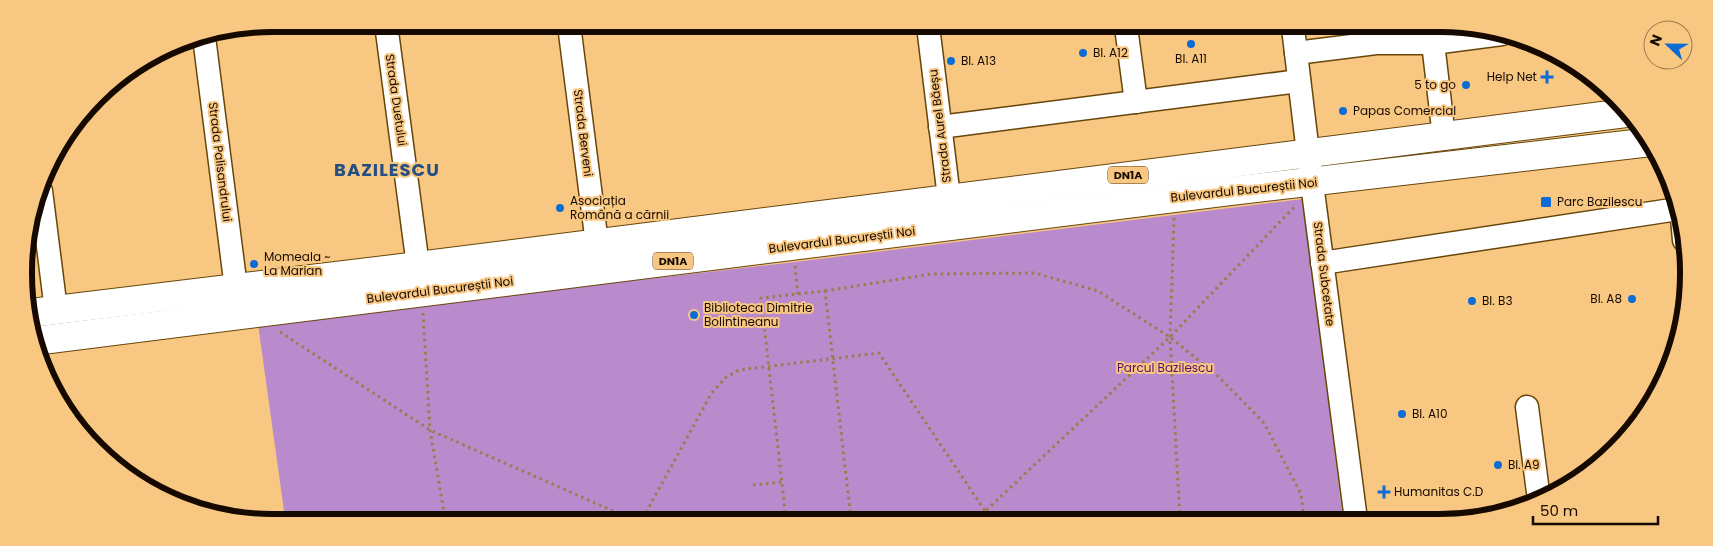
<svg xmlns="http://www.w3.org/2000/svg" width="1713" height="546" font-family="Poppins,sans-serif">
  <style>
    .green { fill: #b98acc }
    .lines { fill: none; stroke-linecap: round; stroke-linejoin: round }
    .minor-casing { stroke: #66450a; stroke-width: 25 }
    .major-casing { stroke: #66450a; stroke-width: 30 }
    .path { stroke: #9d7b4e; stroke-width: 3; stroke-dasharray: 2.5 4; stroke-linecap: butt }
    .minor { stroke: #fff; stroke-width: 22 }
    .major { stroke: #fff; stroke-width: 28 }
    .poi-dot { fill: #0c6bd4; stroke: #f8c882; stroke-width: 2 }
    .labels { text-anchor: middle; stroke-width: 4; stroke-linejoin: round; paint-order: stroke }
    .shield { fill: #f8c882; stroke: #5a4227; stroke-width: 1 }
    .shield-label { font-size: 11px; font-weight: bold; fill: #160900 }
    .poi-label { font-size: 12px; fill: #160900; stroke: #f8c882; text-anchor: start }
    .street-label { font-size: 12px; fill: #160900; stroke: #f8c882 }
    .park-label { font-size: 12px; fill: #570e6d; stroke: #f8c882 }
    .district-label { font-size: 18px; font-weight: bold; letter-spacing: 1px; fill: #254e83; stroke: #f8c882 }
    .rim { fill: none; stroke: #160900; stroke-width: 6 }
  </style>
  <rect width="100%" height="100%" fill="#f8c882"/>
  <!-- green -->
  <path class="green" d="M1303,199L1343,520L285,518L258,324L795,262Z"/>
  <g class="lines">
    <!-- minor casing -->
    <g class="minor-casing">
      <g id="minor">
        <path d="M386,24L418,266"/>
        <path d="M569,25L599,259"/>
        <path d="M928,26L951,214"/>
        <path d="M1126,27L1136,102"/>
        <path d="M1293,28L1308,153L1356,520"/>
        <path d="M204,37L236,288"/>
        <path d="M1433,43L1444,137"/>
        <path d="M1296,53L1376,43H1433L1502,34"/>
        <path d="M940,127L1299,81"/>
        <path d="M41,191L56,310"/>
        <path d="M1682,218L1684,240"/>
        <path d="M1322,263L1678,209"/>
        <path d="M1527,407L1539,500"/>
      </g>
    </g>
    <!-- major casing -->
    <g class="major-casing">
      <g id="major">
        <path d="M31,313L418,266L1626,113"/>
        <path d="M34,341L1230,191L1651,142"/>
      </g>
    </g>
    <!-- path -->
    <g class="path">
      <path d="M1174,218L1170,337L1180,519"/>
      <path d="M795,266L798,294"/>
      <path d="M825,291L931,274L1035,273L1098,291L1170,337L1219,377L1264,423L1301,494L1304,520"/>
      <path d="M423,313L430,430L445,518"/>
      <path d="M280,332L430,430L629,518"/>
      <path d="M753,485L782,482"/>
      <path d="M985,511L996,519"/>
      <path d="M643,518L711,394L725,378L739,370L879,353L985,511L987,519"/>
      <path d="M786,519L761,298L825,291L851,519"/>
      <path d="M977,519L1170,337L1296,205"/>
    </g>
    <!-- minor -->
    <use href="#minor" class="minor"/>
    <!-- major -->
    <use href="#major" class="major"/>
  </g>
  <!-- markers -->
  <g class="poi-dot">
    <circle cx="1191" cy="44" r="5"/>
    <circle cx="1083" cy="53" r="5"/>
    <circle cx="951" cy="61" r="5"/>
    <path d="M1544.5 69.5h5v5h5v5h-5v5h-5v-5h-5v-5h5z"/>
    <circle cx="1466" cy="85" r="5"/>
    <circle cx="1343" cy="111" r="5"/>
    <rect x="1540" y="196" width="12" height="12" rx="2.5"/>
    <circle cx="560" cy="208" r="5"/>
    <circle cx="254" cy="264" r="5"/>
    <circle cx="1632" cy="299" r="5"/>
    <circle cx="1472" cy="301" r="5"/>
    <circle cx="694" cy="315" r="5"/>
    <circle cx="1402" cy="414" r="5"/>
    <circle cx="1498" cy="465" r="5"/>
    <path d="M1381.5 484.5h5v5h5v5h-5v5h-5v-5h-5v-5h5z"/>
  </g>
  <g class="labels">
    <!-- shield labels -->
    <g class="shield">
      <rect x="1108" y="166.5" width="40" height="17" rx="4"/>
      <rect x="653" y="252.5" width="40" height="17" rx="4"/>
    </g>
    <g class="shield-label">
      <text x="1128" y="179">DN1A</text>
      <text x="673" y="265">DN1A</text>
    </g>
    <!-- poi labels -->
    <g class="poi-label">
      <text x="1093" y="57">Bl. A12</text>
      <text x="1191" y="63" text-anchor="middle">Bl. A11</text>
      <text x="961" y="65">Bl. A13</text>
      <text x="1537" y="81" text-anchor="end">Help Net</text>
      <text x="1456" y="89" text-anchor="end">5 to go</text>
      <text x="1353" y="115">Papas Comercial</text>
      <text x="570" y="205">Asociația<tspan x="570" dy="14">Română a cărnii</tspan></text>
      <text x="1557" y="206">Parc Bazilescu</text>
      <text x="264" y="261">Momeala ~<tspan x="264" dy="14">La Marian</tspan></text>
      <text x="1622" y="303" text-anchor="end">Bl. A8</text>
      <text x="1482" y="305">Bl. B3</text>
      <text x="704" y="312">Biblioteca Dimitrie<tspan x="704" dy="14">Bolintineanu</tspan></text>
      <text x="1412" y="418">Bl. A10</text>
      <text x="1508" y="469">Bl. A9</text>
      <text x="1394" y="496">Humanitas C.D</text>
    </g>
    <!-- street labels -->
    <g class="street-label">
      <text transform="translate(396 100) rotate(82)" y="4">Strada Duetului</text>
      <text transform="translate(940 126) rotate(-97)" y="4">Strada Aurel Băeșu</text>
      <text transform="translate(583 133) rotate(83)" y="4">Strada Berveni</text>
      <text transform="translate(220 162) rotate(83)" y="4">Strada Palisandrului</text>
      <text transform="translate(1244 190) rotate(-6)" y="4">Bulevardul Bucureștii Noi</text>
      <text transform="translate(842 240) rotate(-7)" y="4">Bulevardul Bucureștii Noi</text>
      <text transform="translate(1324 274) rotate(83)" y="4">Strada Subcetate</text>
      <text transform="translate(440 290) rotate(-7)" y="4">Bulevardul Bucureștii Noi</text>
    </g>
    <!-- park labels -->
    <g class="park-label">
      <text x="1165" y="372">Parcul Bazilescu</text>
    </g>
    <!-- district labels -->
    <g class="district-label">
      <text x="387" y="176">BAZILESCU</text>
    </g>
  </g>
  <!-- crop -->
  <path d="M0 0H1713V546H0ZM272 32H1440A240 240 0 0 1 1680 272V274A240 240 0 0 1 1440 514H272A240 240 0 0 1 32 274V272A240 240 0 0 1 272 32Z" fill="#f8c882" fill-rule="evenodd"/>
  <path class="rim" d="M272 32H1440A240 240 0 0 1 1680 272V274A240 240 0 0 1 1440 514H272A240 240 0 0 1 32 274V272A240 240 0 0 1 272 32Z"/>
  <!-- north arrow -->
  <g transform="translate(1668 45) rotate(292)"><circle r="24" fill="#f8c882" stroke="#9e7c4e"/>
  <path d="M0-4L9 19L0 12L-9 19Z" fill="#0c6bd4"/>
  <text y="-8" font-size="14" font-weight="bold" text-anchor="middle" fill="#160900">N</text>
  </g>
  <!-- scale -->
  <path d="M1533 516v8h125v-8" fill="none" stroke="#160900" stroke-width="2.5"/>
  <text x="1540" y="516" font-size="15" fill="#160900" stroke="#f8c882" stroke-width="4" paint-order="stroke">50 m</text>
</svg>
